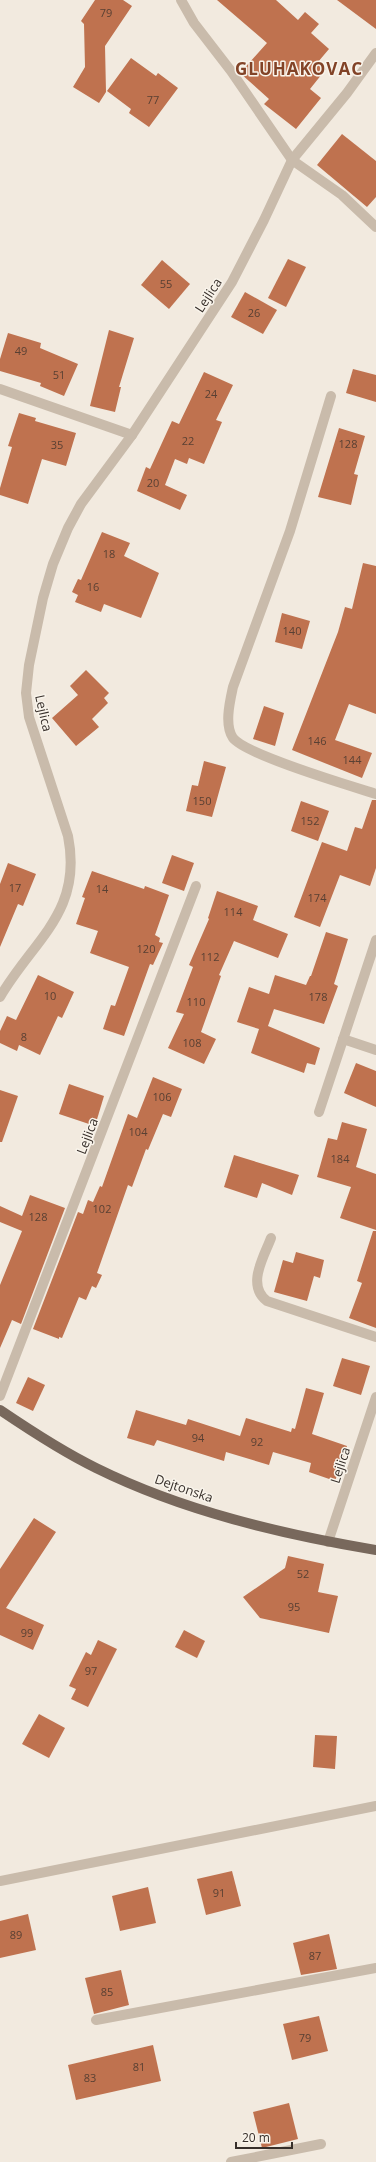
<svg xmlns="http://www.w3.org/2000/svg" width="376" height="2162" font-family="'Open Sans',sans-serif">
  <style>
    .building { fill: #bf724f }
    .lines { fill: none; stroke-linecap: round; stroke-linejoin: round }
    .minor { stroke: #c9bbab; stroke-width: 10 }
    .major { stroke: #78685c; stroke-width: 10 }
    .labels { text-anchor: middle; stroke-width: 3; stroke-linejoin: round; paint-order: stroke }
    .number-label { font-size: 11px; fill: #594033 }
    .street-label { font-size: 13px; fill: #372f2a; stroke: #f9f4eb }
    .district-label { font-size: 17px; font-weight: bold; letter-spacing: 1px; fill: #824327; stroke: #f9f4eb }
  </style>
  <rect width="100%" height="100%" fill="#f2eadf"/>
  <!-- building -->
  <g class="building">
    <path d="M95,0H123L132,6L105,46L106,92L99,103L73,87L85,67L84,24L81,21Z"/>
    <path d="M217,0H276L298,20L305,12L319,24L311,33L329,49L318,62L326,69L310,89L321,98L296,129L264,104L269,99L240,73L267,43Z"/>
    <path d="M337,0H376V29Z"/>
    <path d="M131,58L156,76L158,73L178,88L149,127L129,113L131,109L107,91Z"/>
    <path d="M342,134L376,161V197L367,207L317,165Z"/>
    <path d="M288,259L306,267L286,307L268,298Z"/>
    <path d="M162,260L190,284L169,309L141,285Z"/>
    <path d="M245,292L277,310L263,334L231,317Z"/>
    <path d="M109,330L134,338L119,387H121L115,412L90,406Z"/>
    <path d="M8,333L41,343L40,348L78,364L64,396L40,386L41,383L0,371V359Z"/>
    <path d="M353,369L376,375V402L346,393Z"/>
    <path d="M204,372L233,385L216,420L222,422L204,464L189,458L187,464L175,459L165,485L187,495L180,510L137,491L146,467L150,469L172,421L179,424Z"/>
    <path d="M19,413L36,418L35,421L76,433L66,466L42,459L28,504L0,495V488L12,447L8,446Z"/>
    <path d="M339,428L365,436L354,474L358,475L351,505L318,497Z"/>
    <path d="M102,532L130,543L124,556L159,573L141,618L104,604L101,612L75,602L78,595L72,592L78,579L81,580Z"/>
    <path d="M363,563L376,566V714L349,704L335,740L372,753L362,778L292,750L338,632L345,607L352,609Z"/>
    <path d="M282,613L310,621L302,649L275,642Z"/>
    <path d="M86,670L109,693L104,698L108,703L92,719L99,727L76,746L52,718L78,695L70,686Z"/>
    <path d="M264,706L284,713L275,746L253,739Z"/>
    <path d="M204,761L226,767L212,817L186,811L192,785L198,786Z"/>
    <path d="M372,800H376V868L370,886L340,875L320,927L294,917L322,842L347,851L355,827L362,829Z"/>
    <path d="M301,801L329,811L318,841L291,831Z"/>
    <path d="M172,855L194,863L184,891L162,883Z"/>
    <path d="M8,863L36,874L23,906L18,904L0,947V884Z"/>
    <path d="M92,871L144,889L145,886L169,895L155,935L160,938L159,942L163,943L153,965L150,964L124,1036L103,1029L111,1005L115,1006L129,967L90,953L98,931L76,924L85,898L82,897Z"/>
    <path d="M217,891L258,906L253,920L288,934L278,958L234,941L219,975L221,976L201,1032L216,1039L204,1064L168,1048L184,1014L176,1012L193,967L189,965L209,919L208,918Z"/>
    <path d="M326,932L348,939L334,984L338,986L324,1024L274,1009L268,1026L320,1048L315,1065L307,1063L304,1073L251,1053L259,1029L237,1022L249,987L269,994L275,975L306,985L310,976H311Z"/>
    <path d="M38,975L74,992L62,1018L58,1016L40,1055L19,1045L17,1051L0,1043V1031L7,1016L16,1020Z"/>
    <path d="M356,1063L376,1071V1107L344,1093Z"/>
    <path d="M153,1077L182,1089L171,1117L163,1114L148,1150L146,1149L132,1187L128,1185L97,1273L102,1275L96,1288L92,1286L86,1300L79,1297L62,1338L59,1337V1339L33,1329L78,1212L83,1214L88,1200L93,1202L100,1186L102,1187L128,1114L137,1118Z"/>
    <path d="M69,1084L104,1096L95,1126L59,1114Z"/>
    <path d="M0,1090L18,1096L2,1142H0Z"/>
    <path d="M342,1122L367,1129L356,1167L376,1174V1230L340,1218L351,1187L317,1177L328,1138L337,1140Z"/>
    <path d="M234,1155L299,1175L292,1195L262,1183L257,1198L224,1187Z"/>
    <path d="M30,1195L65,1208L21,1324L12,1320L0,1348V1285L22,1231L0,1222V1206L22,1216Z"/>
    <path d="M373,1231H376V1328L349,1318L362,1283L357,1281Z"/>
    <path d="M296,1252L324,1260L320,1278L314,1276L307,1301L274,1292L283,1260L293,1263Z"/>
    <path d="M342,1358L370,1366L361,1395L333,1386Z"/>
    <path d="M28,1377L45,1385L33,1411L16,1403Z"/>
    <path d="M306,1388L324,1393L312,1434L347,1446L335,1481L309,1472L311,1463L273,1452L269,1465L226,1452L224,1461L157,1440L154,1446L127,1438L136,1410L186,1425L188,1419L240,1436L246,1418L291,1432L292,1428L295,1429Z"/>
    <path d="M34,1518L56,1532L6,1608L44,1625L33,1650L0,1635V1569Z"/>
    <path d="M288,1556L324,1564L318,1592L338,1596L329,1633L260,1618L243,1597L285,1568Z"/>
    <path d="M184,1630L205,1641L197,1658L175,1647Z"/>
    <path d="M98,1640L117,1649L88,1707L71,1699L76,1689L69,1686L86,1652L91,1655Z"/>
    <path d="M39,1714L65,1728L49,1758L22,1744Z"/>
    <path d="M315,1735L337,1736L335,1769L313,1767Z"/>
    <path d="M232,1871L241,1906L206,1915L197,1879Z"/>
    <path d="M148,1887L156,1923L120,1931L112,1896Z"/>
    <path d="M28,1914L36,1950L0,1958V1921Z"/>
    <path d="M329,1934L337,1969L301,1975L293,1943Z"/>
    <path d="M121,1970L129,2005L94,2014L85,1978Z"/>
    <path d="M319,2016L328,2051L292,2060L283,2024Z"/>
    <path d="M153,2045L161,2081L76,2100L68,2065Z"/>
    <path d="M289,2103L298,2139L262,2148L253,2112Z"/>
  </g>
  <g class="lines">
    <!-- minor -->
    <g class="minor">
      <path d="M181,0L194,23L231,71L292,160L342,195L376,227"/>
      <path d="M0,389L132,435"/>
      <path d="M331,396L290,531L233,687C230,701 224,725 233,738C246,755 351,786 376,794"/>
      <path d="M0,997C34,939 83,912 68,836L29,717L26,693L29,665L43,598L53,564L68,528L81,504L132,435L232,282L264,220L292,160L347,93L376,53"/>
      <path d="M343,1039L376,1050"/>
      <path d="M319,1112L376,940"/>
      <path d="M271,1238C264,1257 246,1285 267,1301L376,1337"/>
      <path d="M0,1396L196,886"/>
      <path d="M328,1542L376,1397"/>
      <path d="M0,1881L376,1806"/>
      <path d="M96,2020L376,1968"/>
      <path d="M231,2162L321,2144"/>
    </g>
    <!-- major -->
    <path class="major" d="M0,1410C31,1431 63,1452 96,1468C183,1511 281,1534 376,1550"/>
  </g>
  <g class="labels">
    <!-- number labels -->
    <g class="number-label">
      <text x="106" y="17">79</text>
      <text x="153" y="104">77</text>
      <text x="166" y="288">55</text>
      <text x="254" y="317">26</text>
      <text x="21" y="355">49</text>
      <text x="59" y="379">51</text>
      <text x="211" y="398">24</text>
      <text x="188" y="445">22</text>
      <text x="348" y="448">128</text>
      <text x="57" y="449">35</text>
      <text x="153" y="487">20</text>
      <text x="109" y="558">18</text>
      <text x="93" y="591">16</text>
      <text x="292" y="635">140</text>
      <text x="317" y="745">146</text>
      <text x="352" y="764">144</text>
      <text x="202" y="805">150</text>
      <text x="310" y="825">152</text>
      <text x="15" y="892">17</text>
      <text x="102" y="893">14</text>
      <text x="317" y="902">174</text>
      <text x="233" y="916">114</text>
      <text x="146" y="953">120</text>
      <text x="210" y="961">112</text>
      <text x="50" y="1000">10</text>
      <text x="318" y="1001">178</text>
      <text x="196" y="1006">110</text>
      <text x="24" y="1041">8</text>
      <text x="192" y="1047">108</text>
      <text x="162" y="1101">106</text>
      <text x="138" y="1136">104</text>
      <text x="340" y="1163">184</text>
      <text x="102" y="1213">102</text>
      <text x="38" y="1221">128</text>
      <text x="198" y="1442">94</text>
      <text x="257" y="1446">92</text>
      <text x="303" y="1578">52</text>
      <text x="294" y="1611">95</text>
      <text x="27" y="1637">99</text>
      <text x="91" y="1675">97</text>
      <text x="219" y="1897">91</text>
      <text x="16" y="1939">89</text>
      <text x="315" y="1960">87</text>
      <text x="107" y="1996">85</text>
      <text x="305" y="2042">79</text>
      <text x="139" y="2071">81</text>
      <text x="90" y="2082">83</text>
    </g>
    <!-- street labels -->
    <g class="street-label">
      <text transform="translate(208 295) rotate(-57)" y="5">Lejlica</text>
      <text transform="translate(44 713) rotate(77)" y="5">Lejlica</text>
      <text transform="translate(87 1136) rotate(-69)" y="5">Lejlica</text>
      <text transform="translate(340 1465) rotate(-72)" y="5">Lejlica</text>
      <text transform="translate(184 1488) rotate(19)" y="5">Dejtonska</text>
    </g>
    <!-- district labels -->
    <g class="district-label">
      <text x="299" y="75">GLUHAKOVAC</text>
    </g>
  </g>
  <!-- scale -->
  <path d="M236 2142v6h56v-6" fill="none" stroke="#372f2a" stroke-width="2"/>
  <text x="242" y="2142" font-size="12" fill="#372f2a" stroke="#f9f4eb" stroke-width="3" paint-order="stroke">20 m</text>
</svg>
